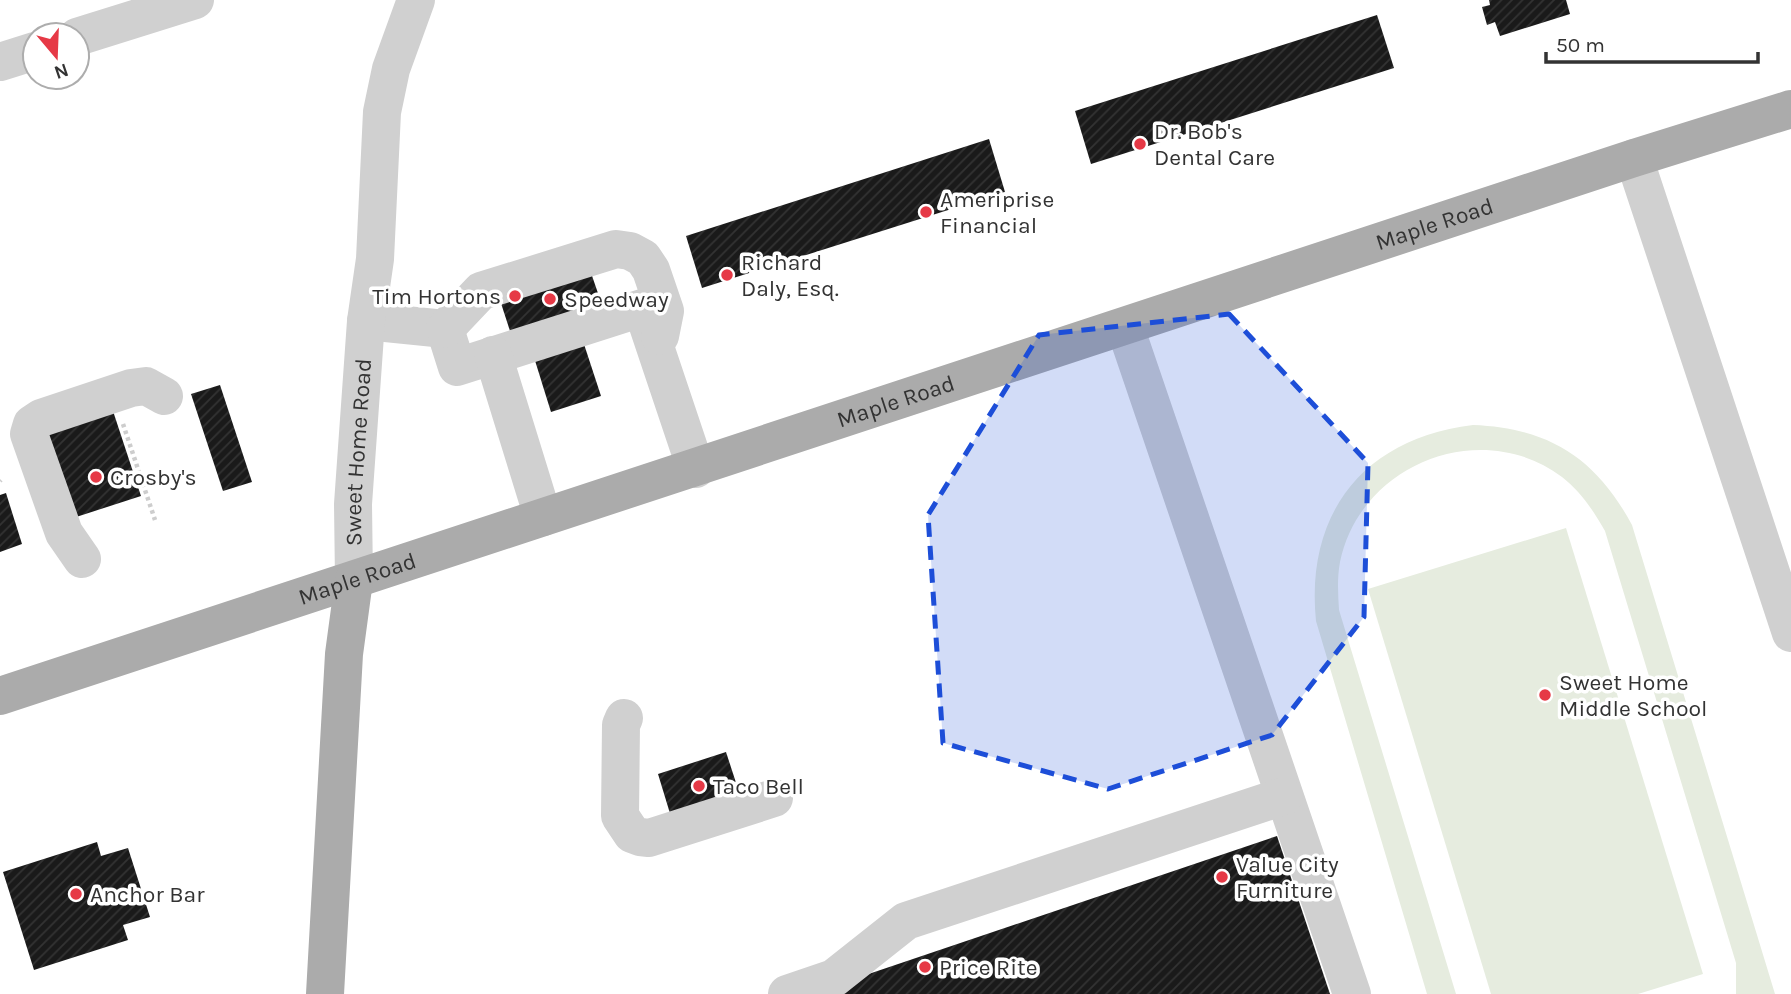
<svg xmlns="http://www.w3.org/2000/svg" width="1791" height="994" font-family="Karla,sans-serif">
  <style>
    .garden { fill: #e6ecdf }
    .building { fill: url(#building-hatch) }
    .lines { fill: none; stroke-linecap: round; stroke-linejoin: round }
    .path { stroke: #cdcdcd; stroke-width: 4.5; stroke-dasharray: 3.5 3.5; stroke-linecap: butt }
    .minor { stroke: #d0d0d0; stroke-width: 38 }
    .major { stroke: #ababab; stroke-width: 38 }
    .marked { fill: #1d4ed8; fill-opacity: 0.2; stroke: #1d4ed8; stroke-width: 5; stroke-dasharray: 14 9; stroke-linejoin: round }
    .poi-dot { fill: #e63946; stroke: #fff; stroke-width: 2.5 }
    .labels { text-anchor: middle; stroke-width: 7; stroke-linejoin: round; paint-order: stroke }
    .poi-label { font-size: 23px; fill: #333; stroke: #fff; text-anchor: start }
    .street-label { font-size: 23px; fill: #333; stroke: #fff }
  </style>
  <defs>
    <pattern id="building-hatch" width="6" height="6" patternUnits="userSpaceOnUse" patternTransform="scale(1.75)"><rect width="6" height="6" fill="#1a1a1a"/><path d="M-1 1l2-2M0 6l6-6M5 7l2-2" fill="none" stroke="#333"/></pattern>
  </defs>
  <rect width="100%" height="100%" fill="#fff"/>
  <!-- garden -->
  <g class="garden">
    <path d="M1473,425C1549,428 1596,458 1632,525L1775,994H1736V963L1605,531C1593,510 1581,492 1562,477C1481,416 1360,464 1340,562C1337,578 1338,594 1339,610L1456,994H1427L1316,621C1305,512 1365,438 1473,425Z"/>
    <path d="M1566,528L1703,974L1638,994H1491L1368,589Z"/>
  </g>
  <!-- building -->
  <g class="building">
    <path d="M1489,0H1566L1570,14L1500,36L1495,22L1487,25L1482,7L1490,5Z"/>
    <path d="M1377,15L1394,68L1091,164L1075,111Z"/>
    <path d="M989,139L1005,192L702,288L686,236Z"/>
    <path d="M588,264L602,305L510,331L498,294Z"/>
    <path d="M581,335L601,396L551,412L532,351Z"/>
    <path d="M220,385L252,482L223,491L191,394Z"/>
    <path d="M112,408L141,496L70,519L42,431Z"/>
    <path d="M6,493L22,544L0,552V495Z"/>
    <path d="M726,752L741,798L672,820L658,774Z"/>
    <path d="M1277,836L1330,994H831L836,985Z"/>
    <path d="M97,842L101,856L128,848L150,917L123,925L128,940L34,970L3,872Z"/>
  </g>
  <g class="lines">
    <!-- path -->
    <g class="path">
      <path d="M123,424L155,520"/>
      <path d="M0,481L1,480"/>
    </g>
    <!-- minor -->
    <g class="minor">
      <path d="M77,37L195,0"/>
      <path d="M0,62L35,51"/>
      <path d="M1634,158L1791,633"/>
      <path d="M366,321L445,329"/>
      <path d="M1125,327L1352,994"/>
      <path d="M445,329L457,367L642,308L696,469"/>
      <path d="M445,329L481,291L616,249L630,251L643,258L651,270L665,311L660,336"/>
      <path d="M493,355L543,517"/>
      <path d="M82,559L64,533L29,434L32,424L41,418L131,388L146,386L164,396"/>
      <path id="s1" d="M354,580L353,504L366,321L375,259L382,112L391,69L416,0"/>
      <path d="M624,718L621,725L620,816L632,834L640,837L649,838L774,798"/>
      <path d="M787,994L834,978L906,921L1284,796"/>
    </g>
    <!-- major -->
    <g class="major">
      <path id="s2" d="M0,696L1634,158L1791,109"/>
      <path d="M325,994L344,654L354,580"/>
    </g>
  </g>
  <!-- marked area -->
  <path class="marked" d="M1229,314L1368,463L1364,617L1272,735L1108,789L943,743L928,515L1039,335Z"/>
  <!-- markers -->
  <g class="poi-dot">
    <circle cx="1140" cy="144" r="7"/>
    <circle cx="926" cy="212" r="7"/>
    <circle cx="727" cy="275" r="7"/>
    <circle cx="515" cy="296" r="7"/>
    <circle cx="550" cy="299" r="7"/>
    <circle cx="96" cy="477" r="7"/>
    <circle cx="1545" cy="695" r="7"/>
    <circle cx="699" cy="786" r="7"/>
    <circle cx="1222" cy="877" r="7"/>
    <circle cx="76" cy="894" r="7"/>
    <circle cx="925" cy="967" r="7"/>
  </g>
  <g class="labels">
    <!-- poi labels -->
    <g class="poi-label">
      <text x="1154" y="139">Dr. Bob's<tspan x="1154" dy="26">Dental Care</tspan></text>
      <text x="940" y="207">Ameriprise<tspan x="940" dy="26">Financial</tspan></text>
      <text x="741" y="270">Richard<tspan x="741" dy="26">Daly, Esq.</tspan></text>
      <text x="501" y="304" text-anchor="end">Tim Hortons</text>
      <text x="564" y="307">Speedway</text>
      <text x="110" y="485">Crosby's</text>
      <text x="1559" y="690">Sweet Home<tspan x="1559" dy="26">Middle School</tspan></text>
      <text x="713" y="794">Taco Bell</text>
      <text x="1236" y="872">Value City<tspan x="1236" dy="26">Furniture</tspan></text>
      <text x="90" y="902">Anchor Bar</text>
      <text x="939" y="975">Price Rite</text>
    </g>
    <!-- street labels -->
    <g class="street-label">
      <text dy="8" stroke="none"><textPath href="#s2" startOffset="1510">Maple Road</textPath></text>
      <text dy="8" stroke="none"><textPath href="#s2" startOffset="943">Maple Road</textPath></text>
      <text dy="8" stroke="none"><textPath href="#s1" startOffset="128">Sweet Home Road</textPath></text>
      <text dy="8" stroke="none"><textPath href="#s2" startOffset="376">Maple Road</textPath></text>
    </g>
  </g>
  <!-- north arrow -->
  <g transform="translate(56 56) rotate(161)"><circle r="33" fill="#ffffff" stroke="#adadad" stroke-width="2"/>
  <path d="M0-5L12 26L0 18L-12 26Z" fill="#e63946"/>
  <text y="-10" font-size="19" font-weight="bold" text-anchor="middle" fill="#333333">N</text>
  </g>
  <!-- scale -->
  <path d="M1546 52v10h212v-10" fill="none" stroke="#333333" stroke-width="3.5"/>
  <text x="1556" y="52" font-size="21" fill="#333333" stroke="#ffffff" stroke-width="5" paint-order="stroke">50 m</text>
</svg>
